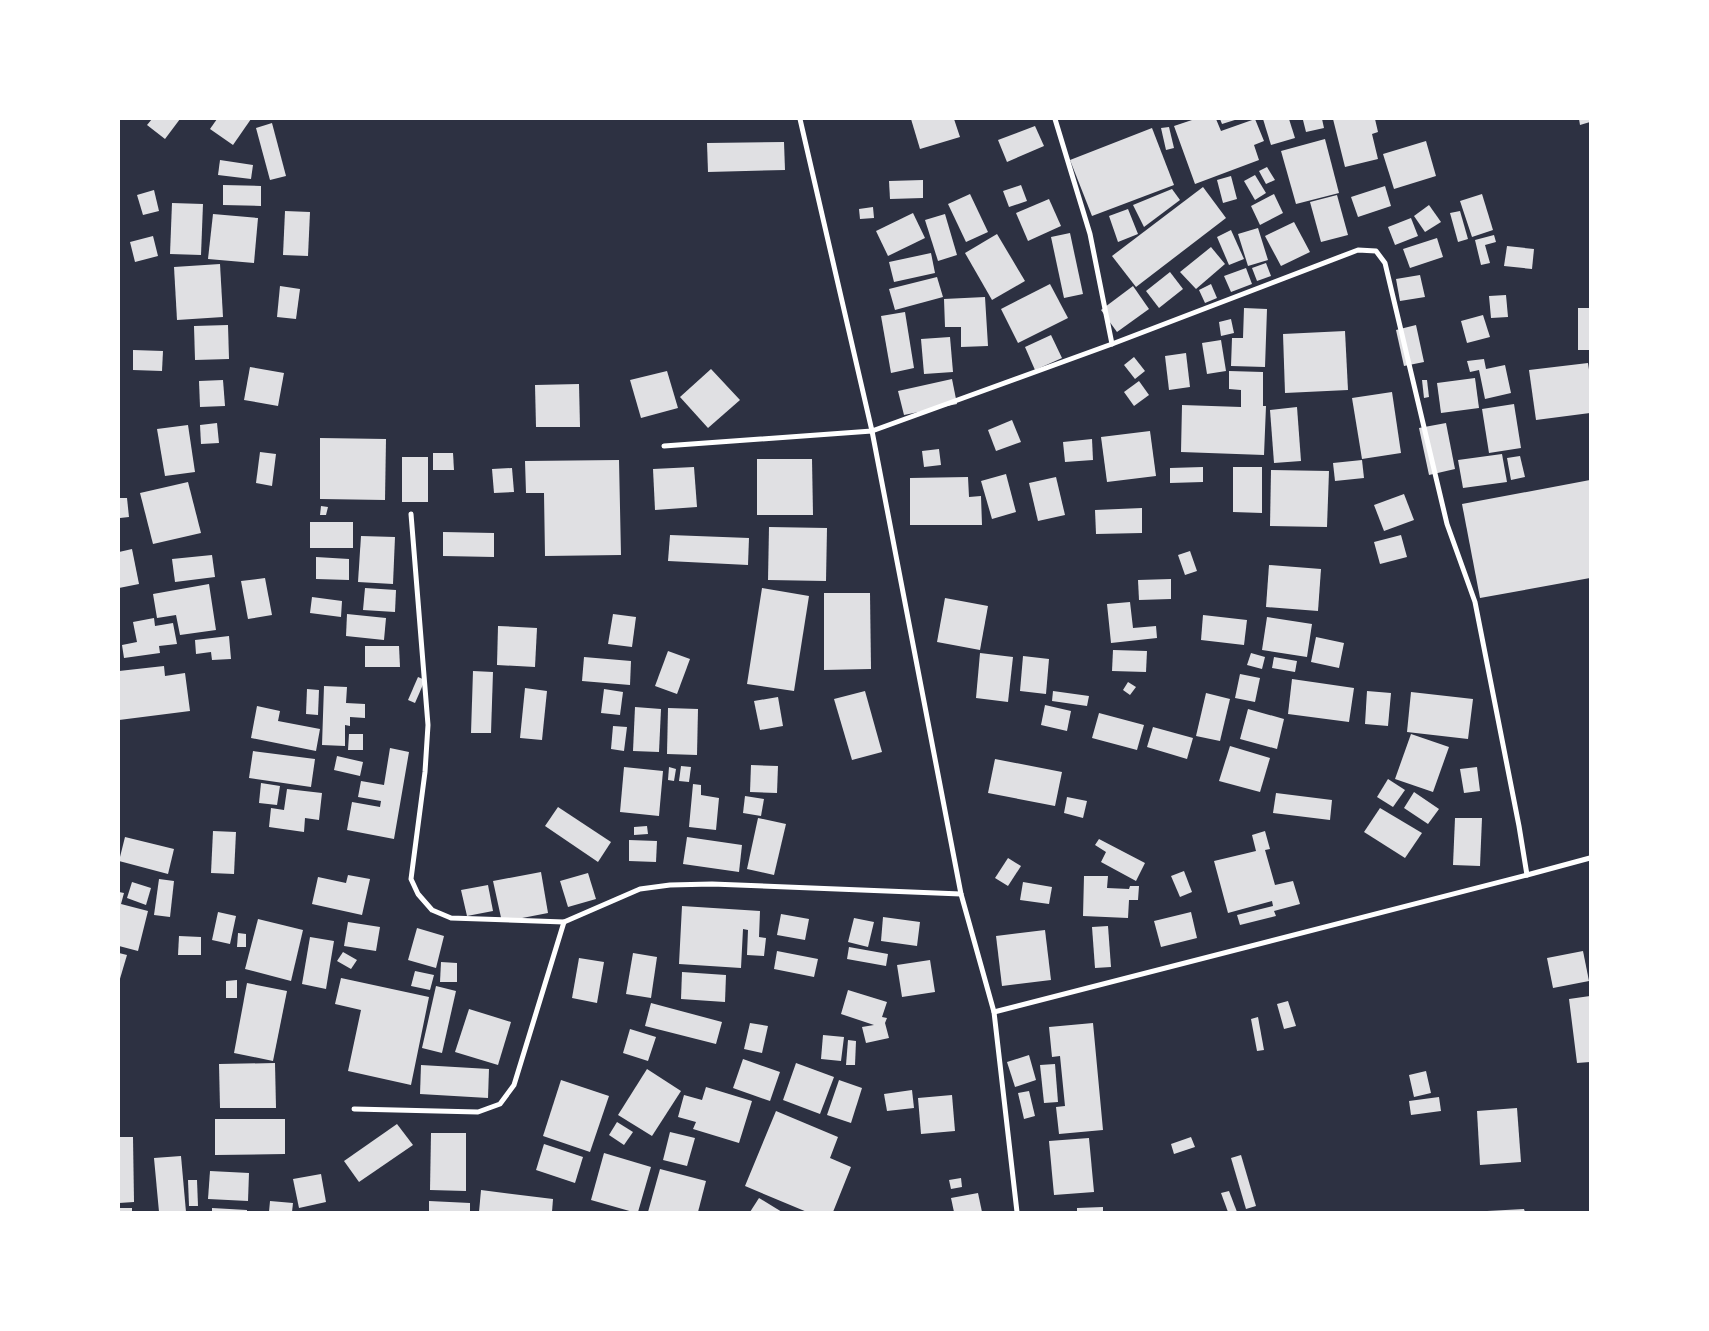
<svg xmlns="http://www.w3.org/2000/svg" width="1709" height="1331" font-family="'Space Grotesk',sans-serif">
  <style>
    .building { fill: #e0e0e3 }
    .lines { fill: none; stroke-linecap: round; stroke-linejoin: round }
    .minor { stroke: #fff; stroke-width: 5 }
  </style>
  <rect width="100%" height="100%" fill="#2d3142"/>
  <!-- building -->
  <g class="building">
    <path d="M152,119H180L165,139L147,125Z"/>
    <path d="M217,119H251L233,145L210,129Z"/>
    <path d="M911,119H954L960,137L920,149Z"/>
    <path d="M1195,119H1216L1221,131L1255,119L1264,141L1254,145L1259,160L1195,184L1174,126Z"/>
    <path d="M1220,119H1238L1222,124Z"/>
    <path d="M1263,119H1289L1295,138L1271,145Z"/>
    <path d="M1309,119H1322L1324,128L1306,132L1303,120Z"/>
    <path d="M1333,119H1375L1378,132L1372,134L1378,159L1345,167Z"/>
    <path d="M1579,119H1590V122L1580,125Z"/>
    <path d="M272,123L286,176L270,180L256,128Z"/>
    <path d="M1035,126L1044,146L1007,162L998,140Z"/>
    <path d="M1169,127L1174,148L1166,150L1161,128Z"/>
    <path d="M1152,128L1174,185L1092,216L1070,160Z"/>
    <path d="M1325,139L1339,193L1296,204L1281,151Z"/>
    <path d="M1426,141L1436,176L1394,189L1383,154Z"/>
    <path d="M784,142L785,170L708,172L707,143Z"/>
    <path d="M220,160L253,165L251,179L218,175Z"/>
    <path d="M1267,167L1275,180L1266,184L1259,171Z"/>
    <path d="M1255,175L1266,193L1255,200L1244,181Z"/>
    <path d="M1231,176L1237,199L1223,203L1217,180Z"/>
    <path d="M923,180V198L890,199L889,181Z"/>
    <path d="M223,185L261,186V206L223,205Z"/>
    <path d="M1021,185L1027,201L1009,207L1003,191Z"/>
    <path d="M1385,186L1391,206L1358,217L1351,197Z"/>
    <path d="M1203,187L1226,218L1136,287L1112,256Z"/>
    <path d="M1172,189L1180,200L1144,227L1133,205Z"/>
    <path d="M154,190L159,211L143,215L137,195Z"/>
    <path d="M970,194L988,232L966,242L948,204Z"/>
    <path d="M1274,194L1283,213L1260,225L1251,206Z"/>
    <path d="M1482,194L1493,230L1472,237L1460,201Z"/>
    <path d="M1337,195L1348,235L1321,242L1310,202Z"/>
    <path d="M1049,199L1061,226L1028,241L1016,213Z"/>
    <path d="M172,203L203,204L201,255L170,254Z"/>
    <path d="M1429,205L1441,222L1425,232L1414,216Z"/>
    <path d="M873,207L874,218L860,219L859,209Z"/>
    <path d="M1128,209L1138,234L1118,242L1109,216Z"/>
    <path d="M285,211L310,212L308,256L283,255Z"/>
    <path d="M1460,211L1468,239L1458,242L1450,213Z"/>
    <path d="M913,213L925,238L888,256L876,231Z"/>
    <path d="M213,214L258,218L254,263L208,259Z"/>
    <path d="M945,214L957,255L938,261L925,220Z"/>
    <path d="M1411,218L1418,236L1395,245L1388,227Z"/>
    <path d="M1294,222L1310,252L1281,266L1265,236Z"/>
    <path d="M1258,228L1268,260L1248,266L1238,234Z"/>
    <path d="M1231,230L1244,259L1229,265L1217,237Z"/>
    <path d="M1070,233L1083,294L1064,298L1051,237Z"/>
    <path d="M997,234L1025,281L992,300L965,253Z"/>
    <path d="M1494,235L1496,242L1485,245L1490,263L1481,265L1475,240Z"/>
    <path d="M153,236L158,256L135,262L130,242Z"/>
    <path d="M1437,238L1443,257L1410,268L1403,249Z"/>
    <path d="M1507,246L1534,249L1532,269L1504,266Z"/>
    <path d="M1211,247L1225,264L1196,289L1180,272Z"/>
    <path d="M931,253L935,273L894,282L889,262Z"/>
    <path d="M1266,263L1271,276L1257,281L1252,268Z"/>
    <path d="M220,264L223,317L177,320L174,267Z"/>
    <path d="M1246,268L1252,284L1231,292L1224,276Z"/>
    <path d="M1170,272L1183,289L1159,308L1146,291Z"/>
    <path d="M1420,275L1425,297L1400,301L1396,279Z"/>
    <path d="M937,277L943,297L895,310L889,289Z"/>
    <path d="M1050,284L1068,318L1018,343L1001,309Z"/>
    <path d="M1211,284L1217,298L1205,303L1199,290Z"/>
    <path d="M280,286L300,289L296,319L277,317Z"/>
    <path d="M1133,286L1149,309L1117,332L1101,310Z"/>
    <path d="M1506,295L1508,317L1491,318L1489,296Z"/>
    <path d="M985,297L988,346L961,347V327H945L944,299Z"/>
    <path d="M1244,308L1267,309L1265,367L1231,366L1232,338H1243Z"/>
    <rect x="1578" y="308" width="12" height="42"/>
    <path d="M905,312L914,368L891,373L881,316Z"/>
    <path d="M1483,315L1490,337L1467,343L1461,321Z"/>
    <path d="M1231,319L1234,333L1221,336L1219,322Z"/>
    <path d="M228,325L229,359L195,360L194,326Z"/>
    <path d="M1416,325L1424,362L1404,366L1396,330Z"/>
    <path d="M1345,331L1348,390L1285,393L1283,334Z"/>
    <path d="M1051,335L1062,358L1035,370L1025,347Z"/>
    <path d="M950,337L953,372L924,374L921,339Z"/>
    <path d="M1221,340L1226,371L1207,374L1202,343Z"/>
    <path d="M133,350L163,351L162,371L133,370Z"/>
    <path d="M1186,353L1190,387L1169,390L1165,356Z"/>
    <path d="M1134,357L1145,371L1135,379L1124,365Z"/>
    <path d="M1484,359L1486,369L1505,365L1511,393L1485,399L1479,370L1470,372L1467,361Z"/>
    <path d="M1588,363L1590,376V413L1536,420L1529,370Z"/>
    <path d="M250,367L284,373L278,406L244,400Z"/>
    <path d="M711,369L740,400L708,428L680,397Z"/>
    <path d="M667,371L678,408L641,418L630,380Z"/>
    <path d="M1229,371L1263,372V406H1266L1264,455L1181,452L1182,405L1241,407V390L1229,389Z"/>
    <path d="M1475,378L1479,408L1441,413L1437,383Z"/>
    <path d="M952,379L957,404L904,415L898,391Z"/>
    <path d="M223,380L225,406L200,407L199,381Z"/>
    <path d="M1422,380H1427L1429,397L1424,398Z"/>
    <path d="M1139,381L1149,395L1134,406L1124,392Z"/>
    <path d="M579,384L580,427H536L535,385Z"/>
    <path d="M1392,392L1401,453L1362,459L1352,398Z"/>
    <path d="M1514,404L1521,448L1489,453L1482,409Z"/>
    <path d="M1297,407L1301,461L1274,463L1270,410Z"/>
    <path d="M1012,420L1021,442L996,451L988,430Z"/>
    <path d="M217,423L219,443L201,444L200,425Z"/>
    <path d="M1446,423L1455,469L1429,475L1419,428Z"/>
    <path d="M188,425L195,472L165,476L157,429Z"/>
    <path d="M1150,431L1156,476L1107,482L1101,437Z"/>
    <path d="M320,438L386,439L385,500L320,499Z"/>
    <path d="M1092,439L1093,460L1065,462L1063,442Z"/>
    <path d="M939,449L941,465L924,467L922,451Z"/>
    <path d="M260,452L276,454L272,486L256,483Z"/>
    <path d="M433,453H453L454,470H433Z"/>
    <path d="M1502,454L1507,482L1463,488L1458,460Z"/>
    <path d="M1520,456L1525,477L1511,480L1507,458Z"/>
    <rect x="402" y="457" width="26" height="45"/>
    <path d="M757,459H812L813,515H757Z"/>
    <path d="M619,460L621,555L545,556L544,493H526L525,461Z"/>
    <path d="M1362,460L1364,478L1335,481L1333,463Z"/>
    <path d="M694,467L697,507L655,510L653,469Z"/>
    <path d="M1203,467V482L1170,483V468Z"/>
    <path d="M1233,467H1262V513L1233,512Z"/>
    <path d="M512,468L514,492L494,493L492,469Z"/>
    <path d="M1271,470L1329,471L1327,527L1270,526Z"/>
    <path d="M1006,474L1016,512L992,519L981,481Z"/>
    <path d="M968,477L969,497L981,496L982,525H910V478Z"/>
    <path d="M1056,477L1065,515L1038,521L1029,483Z"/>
    <path d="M1590,480V578L1480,598L1462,504Z"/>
    <path d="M188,482L201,533L153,544L140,493Z"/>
    <path d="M1404,494L1414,520L1384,531L1374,505Z"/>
    <path d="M119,498H127L129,517L120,518Z"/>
    <path d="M321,506L328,507L326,515H320Z"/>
    <path d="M1142,508V533L1096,534L1095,510Z"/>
    <rect x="310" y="522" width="43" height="26"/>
    <path d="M769,527L827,528L826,581L768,580Z"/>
    <path d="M443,532L494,533V557L443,556Z"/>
    <path d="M670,535L749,538L748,565L668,561Z"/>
    <path d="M1401,535L1407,557L1380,564L1374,542Z"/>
    <path d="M361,536L395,537L393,584L358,582Z"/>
    <path d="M132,549L139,584L119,588V552Z"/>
    <path d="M1190,551L1197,571L1185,575L1178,555Z"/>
    <path d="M212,555L215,577L175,582L172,559Z"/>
    <path d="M316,557L349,559V580L316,579Z"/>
    <path d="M1269,565L1321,569L1318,611L1266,607Z"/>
    <path d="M265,578L272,615L248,619L241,581Z"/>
    <path d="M1171,579V599L1139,600L1138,580Z"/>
    <path d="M209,584L216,630L180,635L176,615L157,618L153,594Z"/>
    <path d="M365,588L396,590L395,612L363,610Z"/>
    <path d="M762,588L809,596L794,691L747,684Z"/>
    <path d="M824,593H870L871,669L824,670Z"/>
    <path d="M312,597L342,601L341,617L310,613Z"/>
    <path d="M945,598L988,606L980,650L937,642Z"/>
    <path d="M1130,602L1133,628L1156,626L1157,638L1111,643L1107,604Z"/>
    <path d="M347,614L386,618L384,640L346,636Z"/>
    <path d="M613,614L636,617L632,647L608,644Z"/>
    <path d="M1203,615L1247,620L1244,645L1201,640Z"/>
    <path d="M1267,617L1312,624L1307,657L1262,650Z"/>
    <path d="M154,618L155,626L173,623L177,644L159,646L160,653L124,658L122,645L137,642L133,622Z"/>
    <path d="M498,626L537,628L535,667L497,665Z"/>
    <path d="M229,636L231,659L212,660L211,652L196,654L195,640Z"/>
    <path d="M1316,637L1344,643L1339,668L1311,662Z"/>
    <path d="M365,646H399L400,667H365Z"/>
    <path d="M1113,650L1147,651L1146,672L1112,671Z"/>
    <path d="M668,651L690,659L677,694L655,686Z"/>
    <path d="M980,653L1013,657L1008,702L976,698Z"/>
    <path d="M1251,653L1265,657L1262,669L1247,665Z"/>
    <path d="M1023,656L1049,659L1046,694L1020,691Z"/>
    <path d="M584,657L631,661L630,685L582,681Z"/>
    <path d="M1274,657L1297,661L1295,672L1272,668Z"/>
    <path d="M164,666L165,676L185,673L190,711L119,720V671Z"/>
    <path d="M473,671L493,672L491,733H471Z"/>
    <path d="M1240,674L1260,678L1255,702L1235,698Z"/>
    <path d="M418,677L425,680L415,703L408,700Z"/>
    <path d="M1292,679L1354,688L1349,722L1288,714Z"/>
    <path d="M1128,682L1136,687L1130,695L1123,690Z"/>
    <path d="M324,686L347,687L346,703L365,704V718L350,717V726L345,725V746L322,745Z"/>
    <path d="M525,688L547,691L542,740L520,738Z"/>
    <path d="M307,689L319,690L318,715L306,714Z"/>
    <path d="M604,689L623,692L620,715L601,713Z"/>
    <path d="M865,691L882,752L852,760L834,699Z"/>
    <path d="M1053,691L1089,696L1087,706L1052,701Z"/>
    <path d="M1367,691L1391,693L1388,726L1365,724Z"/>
    <path d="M1411,692L1473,699L1468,739L1407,732Z"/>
    <path d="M1206,693L1230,699L1220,741L1196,736Z"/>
    <path d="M778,697L783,726L760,730L754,701Z"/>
    <path d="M1045,705L1071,711L1067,731L1041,725Z"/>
    <path d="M257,706L280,711L278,721L320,729L316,751L251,738Z"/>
    <path d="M635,707L661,709L659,752L633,751Z"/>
    <path d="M668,708L698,709L697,755L667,754Z"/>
    <path d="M1248,709L1284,719L1277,749L1240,739Z"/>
    <path d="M1099,713L1144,725L1137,750L1092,738Z"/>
    <path d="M613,726L627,727L624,751L611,749Z"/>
    <path d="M1153,727L1193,738L1187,759L1147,747Z"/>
    <path d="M349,734H363V750H348Z"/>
    <path d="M1411,734L1449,747L1433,792L1395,779Z"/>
    <path d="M1230,746L1270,758L1260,792L1219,781Z"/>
    <path d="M390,748L409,752L394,839L347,830L352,802L380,807L381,801L358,797L361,781L384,785Z"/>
    <path d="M253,751L315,759L311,787L249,778Z"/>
    <path d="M337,756L363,762L360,776L334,770Z"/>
    <path d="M995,759L1062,772L1055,806L988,793Z"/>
    <path d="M751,765L778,766L777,793L750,792Z"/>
    <path d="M681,766L691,767L689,782L679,781Z"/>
    <path d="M624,767L663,771L659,816L620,812Z"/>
    <path d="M669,767L676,769L674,781L668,780Z"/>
    <path d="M1477,767L1480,791L1464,793L1460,769Z"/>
    <path d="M1388,779L1405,790L1393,807L1377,797Z"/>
    <path d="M261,783L280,786L277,805L259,803Z"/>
    <path d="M693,784L701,785V795L719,798L716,830L689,827Z"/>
    <path d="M287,789L322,793L319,820L305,818L304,832L269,827L271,808L284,810Z"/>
    <path d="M1414,792L1439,809L1428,824L1404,808Z"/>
    <path d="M1276,793L1332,800L1330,820L1273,813Z"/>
    <path d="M745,796L764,799L761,816L743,813Z"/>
    <path d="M1067,797L1087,801L1083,818L1064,813Z"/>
    <path d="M558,807L611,842L598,862L545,826Z"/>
    <path d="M1380,808L1422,833L1405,858L1364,832Z"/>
    <path d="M758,818L786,824L774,875L747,869Z"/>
    <path d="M1455,818H1482L1480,866L1453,865Z"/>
    <path d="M647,826L648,834L634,835V827Z"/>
    <path d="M213,831L236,832L234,874L211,873Z"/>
    <path d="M1265,831L1270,849L1265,850L1275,885L1293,881L1300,904L1274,911L1276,916L1240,925L1237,915L1273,906L1272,901L1228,913L1214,861L1256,851L1252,835Z"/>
    <path d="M125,837L174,849L168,874L119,861Z"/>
    <path d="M687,837L742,845L739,872L683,864Z"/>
    <path d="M1099,839L1145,863L1136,881L1101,862L1106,852L1095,845Z"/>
    <path d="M629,840L657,841L656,862L629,861Z"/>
    <path d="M1008,858L1021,866L1008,886L995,878Z"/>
    <path d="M1184,871L1192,892L1180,897L1171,876Z"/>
    <path d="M541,872L548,913L502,922L493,881Z"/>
    <path d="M588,873L596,899L568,907L560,881Z"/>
    <path d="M348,875L370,879L362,915L312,904L318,877L346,883Z"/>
    <path d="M1084,876H1108L1107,888L1129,889L1130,886H1139L1138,900H1129L1128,918L1083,916Z"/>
    <path d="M159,879L174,881L170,917L154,915Z"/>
    <path d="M132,882L151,888L146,905L127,898Z"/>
    <path d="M1023,882L1052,887L1049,904L1020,900Z"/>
    <path d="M488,885L493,911L467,916L461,890Z"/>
    <path d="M119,892L124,893L121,904L148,911L138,951L119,946Z"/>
    <path d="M682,906L760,911L759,937L766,938L764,956L747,955L748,930L743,929L741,968L679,964Z"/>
    <path d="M218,912L236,916L230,944L212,940Z"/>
    <path d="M1191,912L1197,938L1161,947L1154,921Z"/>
    <path d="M781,914L809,919L805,940L777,935Z"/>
    <path d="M883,917L920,922L917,946L881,941Z"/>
    <path d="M854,918L874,922L868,947L848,942Z"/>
    <path d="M258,919L303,930L291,981L245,969Z"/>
    <path d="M348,922L380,927L376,951L344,946Z"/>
    <path d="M1108,926L1111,967L1095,968L1092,927Z"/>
    <path d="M417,928L444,936L436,968L408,960Z"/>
    <path d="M1045,930L1051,980L1002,986L996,936Z"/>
    <path d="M238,933L246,934V947H237Z"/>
    <path d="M179,936L201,937V955H178Z"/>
    <path d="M310,937L334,941L326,989L302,984Z"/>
    <path d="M849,947L888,954L886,966L847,959Z"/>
    <path d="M777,951L818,959L814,977L774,969Z"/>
    <path d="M1583,951L1589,981L1553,988L1547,958Z"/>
    <path d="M343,952L357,960L351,969L337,961Z"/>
    <path d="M119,953L127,955L119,982Z"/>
    <path d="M633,953L657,957L651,998L626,994Z"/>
    <path d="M579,958L604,962L597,1003L572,998Z"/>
    <path d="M930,960L935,992L902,997L897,965Z"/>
    <path d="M441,962L457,963V982H440Z"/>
    <path d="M415,971L434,975L430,990L411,986Z"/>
    <path d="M682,972L726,975L725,1002L681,999Z"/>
    <path d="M341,978L429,997L411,1085L348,1071L361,1010L335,1004Z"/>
    <path d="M237,980V998H226V981Z"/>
    <path d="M247,983L287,991L273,1061L234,1053Z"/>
    <path d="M436,986L456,991L442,1053L422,1048Z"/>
    <path d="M848,990L887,1002L882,1017L887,1018L885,1023L889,1038L866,1043L862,1027L874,1025L841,1014Z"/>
    <path d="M1590,996V1062L1577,1063L1569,999Z"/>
    <path d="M1288,1001L1296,1026L1284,1029L1277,1004Z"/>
    <path d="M651,1003L722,1022L716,1044L645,1026Z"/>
    <path d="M469,1009L511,1022L498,1065L455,1052Z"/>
    <path d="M1258,1017L1264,1050L1257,1051L1251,1019Z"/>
    <path d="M750,1023L768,1026L762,1053L744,1049Z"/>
    <path d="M1093,1023L1103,1130L1059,1134L1056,1107L1065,1106L1060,1056L1052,1057L1049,1027Z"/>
    <path d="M630,1029L656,1037L648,1061L623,1053Z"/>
    <path d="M823,1035L844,1037L841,1061L821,1059Z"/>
    <path d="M848,1040L856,1041L855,1065H846Z"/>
    <path d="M1029,1055L1036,1080L1015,1087L1007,1062Z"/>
    <path d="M743,1059L780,1072L770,1101L733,1088Z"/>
    <path d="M275,1063L276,1108H220L219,1064Z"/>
    <path d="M796,1063L834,1077L820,1114L783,1100Z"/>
    <path d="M1055,1064L1058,1102L1044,1103L1040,1065Z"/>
    <path d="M421,1065L489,1069L488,1098L420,1094Z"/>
    <path d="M647,1069L681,1091L652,1136L618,1115Z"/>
    <path d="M1426,1071L1431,1093L1414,1097L1409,1075Z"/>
    <path d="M561,1080L609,1096L590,1152L543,1136Z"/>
    <path d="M839,1080L862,1088L851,1123L827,1115Z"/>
    <path d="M706,1087L752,1101L739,1143L693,1129L696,1122L678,1117L684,1095L702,1100Z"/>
    <path d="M912,1090L914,1108L887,1111L884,1094Z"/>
    <path d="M1029,1091L1035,1116L1024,1119L1018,1093Z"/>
    <path d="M952,1095L955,1131L921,1134L918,1098Z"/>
    <path d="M1439,1097L1441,1111L1411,1115L1409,1101Z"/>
    <path d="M1517,1108L1521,1162L1480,1165L1477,1111Z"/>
    <path d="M776,1111L838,1137L830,1158L851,1167L833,1212H807L745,1186Z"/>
    <path d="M215,1119H285V1154L215,1155Z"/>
    <path d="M617,1122L633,1132L624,1145L609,1135Z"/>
    <path d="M397,1124L413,1145L359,1182L344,1161Z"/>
    <path d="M670,1132L695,1138L687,1166L663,1160Z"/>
    <path d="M431,1133H466V1191L430,1190Z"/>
    <path d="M119,1137H133L134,1202L119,1203Z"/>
    <path d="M1191,1137L1195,1147L1174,1154L1171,1144Z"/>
    <path d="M1089,1138L1094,1192L1054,1195L1049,1141Z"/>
    <path d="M544,1144L583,1157L575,1183L536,1170Z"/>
    <path d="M604,1153L651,1167L638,1212H633L591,1200Z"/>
    <path d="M1241,1155L1256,1206L1246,1209L1231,1158Z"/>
    <path d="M181,1156L186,1212H159L154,1158Z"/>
    <path d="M660,1169L706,1181L698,1212H648Z"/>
    <path d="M210,1171L249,1173L248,1201L208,1199Z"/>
    <path d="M321,1174L326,1202L299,1208L293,1179Z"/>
    <path d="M961,1178L962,1187L951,1189L949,1180Z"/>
    <path d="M188,1180H197L198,1206H189Z"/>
    <path d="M481,1190L553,1199L552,1212H479Z"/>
    <path d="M1229,1191L1237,1212H1228L1221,1193Z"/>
    <path d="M978,1193L982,1212H954L951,1198Z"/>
    <path d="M759,1198L782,1212H750Z"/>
    <path d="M270,1201L293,1203L292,1212H269Z"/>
    <path d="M429,1201L470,1203V1212H429Z"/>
    <path d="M1103,1207V1212H1077V1208Z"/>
    <rect x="119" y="1208" width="13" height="4"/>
    <path d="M212,1208L247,1210V1212H212Z"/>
    <path d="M1524,1209L1525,1212H1487V1211Z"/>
  </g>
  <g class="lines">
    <!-- minor -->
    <g class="minor">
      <path d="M800,119L872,431L1112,344L1358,250L1376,251L1385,263L1447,524L1475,602L1519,826L1527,875L994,1012"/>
      <path d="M1055,119L1090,234L1112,344"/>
      <path d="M664,446L872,431L961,894L994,1012L1017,1212"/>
      <path d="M411,514L428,725L425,772L411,879L418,894L432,910L451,918L564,922L640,889L670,885L712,884L961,894"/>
      <path d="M1527,875L1590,858"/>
      <path d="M354,1109L478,1112L500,1104L514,1085L564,922"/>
    </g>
  </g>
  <!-- border -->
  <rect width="1709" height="1331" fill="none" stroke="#ffffff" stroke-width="240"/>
</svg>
